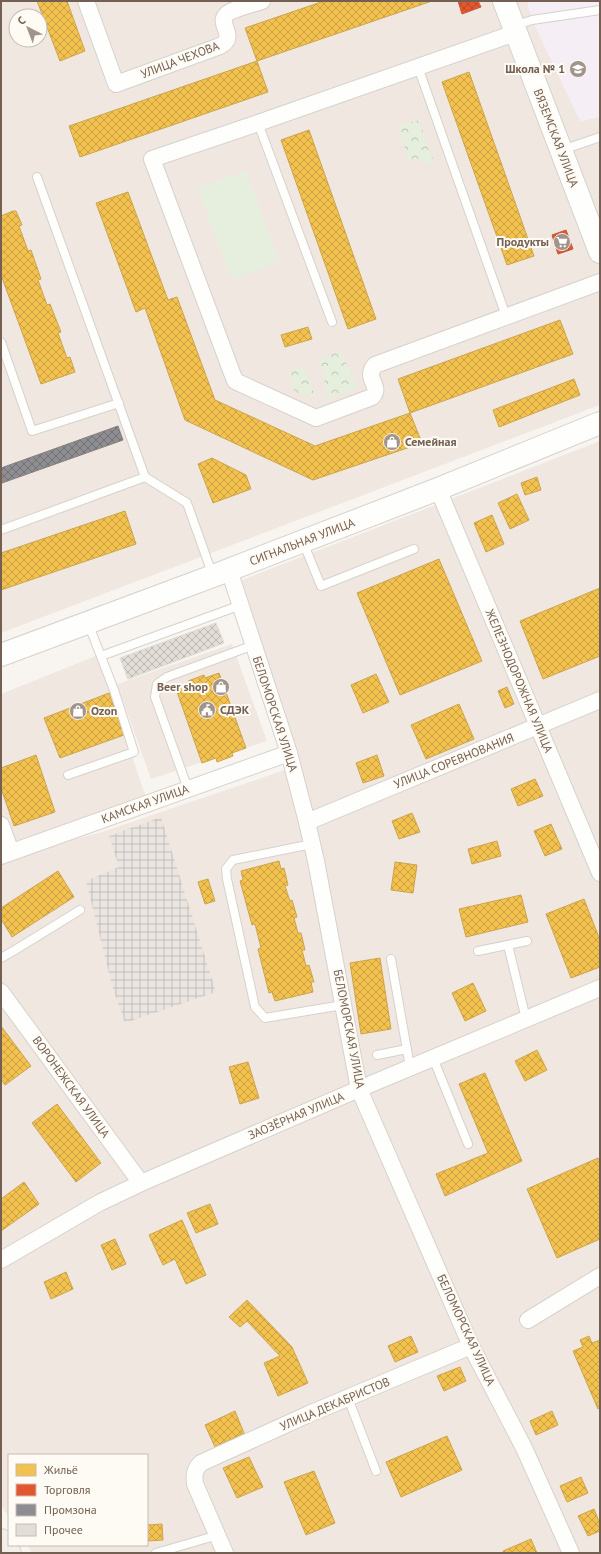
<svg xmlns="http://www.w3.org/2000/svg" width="601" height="1554" font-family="'PT Sans',sans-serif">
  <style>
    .residential { fill: #f0e8e0; fill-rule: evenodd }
    .industrial { fill: url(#industrial-grid) }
    .education { fill: #f5eff5 }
    .forest { fill: url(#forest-crowns) }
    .pitch { fill: #e6eedd }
    .homes { fill: url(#homes-cross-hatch); stroke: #cca44f }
    .shops { fill: url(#shops-cross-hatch); stroke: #c25a39 }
    .industry { fill: url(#industry-cross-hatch); stroke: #86807f }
    .building { fill: url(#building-cross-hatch); stroke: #e0dad4 }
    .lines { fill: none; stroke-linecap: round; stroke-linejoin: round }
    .lane-casing { stroke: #d6d1cc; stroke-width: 10 }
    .street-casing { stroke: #d6d1cc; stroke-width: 18 }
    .secondary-casing { stroke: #d6d1cb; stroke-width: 24 }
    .primary-casing { stroke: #d9d2ce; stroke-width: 24 }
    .lane { stroke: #fefefd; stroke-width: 8 }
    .street { stroke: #fefefd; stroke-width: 16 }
    .secondary { stroke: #fefefd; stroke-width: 22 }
    .primary { stroke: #f2efe8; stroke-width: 22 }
    .labels { text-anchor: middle; stroke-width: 4; stroke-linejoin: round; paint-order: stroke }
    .street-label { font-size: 12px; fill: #746052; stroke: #fefaf4 }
    .poi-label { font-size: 12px; font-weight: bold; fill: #746052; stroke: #fefaf4; text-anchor: end }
  </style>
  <defs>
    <pattern id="industrial-grid" width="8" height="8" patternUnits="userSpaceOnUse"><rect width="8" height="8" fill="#eae5e0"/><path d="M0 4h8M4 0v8" fill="none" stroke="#c2bdb8"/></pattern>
    <pattern id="forest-crowns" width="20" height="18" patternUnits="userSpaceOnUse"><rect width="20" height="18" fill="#e6eedd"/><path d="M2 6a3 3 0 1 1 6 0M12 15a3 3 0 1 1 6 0" fill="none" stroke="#bfc4b6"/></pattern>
    <pattern id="homes-cross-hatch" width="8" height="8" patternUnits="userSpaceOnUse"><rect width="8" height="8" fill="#f2c14e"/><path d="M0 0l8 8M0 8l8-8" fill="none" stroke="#c9a043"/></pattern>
    <pattern id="shops-cross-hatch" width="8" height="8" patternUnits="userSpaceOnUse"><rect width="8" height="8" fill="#e4572e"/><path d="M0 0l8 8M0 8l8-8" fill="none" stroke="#bd4b2a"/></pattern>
    <pattern id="industry-cross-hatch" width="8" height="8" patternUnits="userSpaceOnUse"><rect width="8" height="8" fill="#8d8d92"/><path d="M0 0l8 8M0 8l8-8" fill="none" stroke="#727174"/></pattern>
    <pattern id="building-cross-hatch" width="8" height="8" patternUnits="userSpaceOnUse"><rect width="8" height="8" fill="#e3ddd7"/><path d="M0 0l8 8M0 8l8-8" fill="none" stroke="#bdb7b1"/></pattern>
  </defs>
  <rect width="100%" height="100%" fill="#f8f5f1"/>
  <!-- residential -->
  <g class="residential">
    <path d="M1,1H600V405L1,633ZM16,16H40V40H16Z"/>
    <path d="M600,441V1553H32L27,1545H147V1455H9V1517L1,1505V694L98,655L151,812L70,840L99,833L285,770L290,737L242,580Z"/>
    <path d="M232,644L267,741L151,779L117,684Z"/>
  </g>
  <!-- industrial -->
  <path class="industrial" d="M161,817L216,992L125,1023L113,989L86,881L119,867L109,836Z"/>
  <!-- education -->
  <path class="education" d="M527,1H600V117L580,121L532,20Z"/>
  <!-- forest -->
  <g class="forest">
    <path d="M419,120L435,165L408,158L398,126Z"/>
    <path d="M340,351L358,387L328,399L320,360Z"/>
    <path d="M305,369L315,397L295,393L289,370Z"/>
  </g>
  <!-- pitch -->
  <path class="pitch" d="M246,171L279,262L231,279L198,188Z"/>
  <!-- homes -->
  <g class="homes">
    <path d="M37,1H67L85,51L60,61Z"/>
    <path d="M324,1H432L257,61L245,28Z"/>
    <path d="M257,61L268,92L80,157L69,126Z"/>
    <path d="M469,72L534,256L507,265L442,82Z"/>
    <path d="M309,130L376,319L348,329L281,140Z"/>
    <path d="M128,192L168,300L177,297L215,400L315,446L410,413L422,443L313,480L185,420L145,308L136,312L96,203Z"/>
    <path d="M13,211H16L22,225L19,226L28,251L31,250L41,279L38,280L47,305L50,304L61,332L58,333L67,358L70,357L75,372L41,384L1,275V216Z"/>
    <path d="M560,320L573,354L410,413L398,379Z"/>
    <path d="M308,327L312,339L285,347L281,335Z"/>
    <path d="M574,379L580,395L499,427L493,410Z"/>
    <path d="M212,458L246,475L251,489L213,503L198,464Z"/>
    <path d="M537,477L541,490L525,495L521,483Z"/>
    <path d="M517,494L529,520L510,529L498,503Z"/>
    <path d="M125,511L136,544L1,590V553Z"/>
    <path d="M492,515L504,544L486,552L474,523Z"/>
    <path d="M439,559L482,661L400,695L357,593Z"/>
    <path d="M600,588V656L543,679L520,621Z"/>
    <path d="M219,673L246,748L232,753L233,756L217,762L216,758L202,763L176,689L190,684L188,681L204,675L205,678Z"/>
    <path d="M376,674L389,702L363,713L351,685Z"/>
    <path d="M507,687L514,704L505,708L498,691Z"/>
    <path d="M109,693L124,735L60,758L44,718Z"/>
    <path d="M459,704L474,739L426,759L411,725Z"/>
    <path d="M36,755L55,812L14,826L1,788V768Z"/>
    <path d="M377,755L384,776L363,783L356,763Z"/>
    <path d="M535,779L543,796L518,806L511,789Z"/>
    <path d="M412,813L420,832L399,839L392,821Z"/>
    <path d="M551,824L562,849L545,856L534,831Z"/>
    <path d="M497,841L501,856L472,864L468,849Z"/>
    <path d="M279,861L281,869L284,868L288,885L285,886L290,901L292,900L297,917L294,918L298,933H301L305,950H302L306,966L309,965L314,982H311L313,992L275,1001L272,992L269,993L258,949L261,948L255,924L252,925L240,881L243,880L241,871Z"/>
    <path d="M395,862L417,865L413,893L391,890Z"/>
    <path d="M58,871L74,897L12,937L1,919V908Z"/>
    <path d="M208,879L215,901L205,904L198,882Z"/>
    <path d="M521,895L528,922L466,937L459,909Z"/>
    <path d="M584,899L600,940V967L571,978L546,914Z"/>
    <path d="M380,958L391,1029L361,1034L350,963Z"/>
    <path d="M473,983L486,1011L465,1021L452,993Z"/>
    <path d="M1,1026L31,1066L5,1085L1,1079Z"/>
    <path d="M537,1050L547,1070L525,1081L515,1061Z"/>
    <path d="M248,1062L259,1098L240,1104L229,1067Z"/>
    <path d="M485,1073L522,1161L445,1196L436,1174L488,1153L459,1084Z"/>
    <path d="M57,1104L101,1163L76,1182L32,1123Z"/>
    <path d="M598,1158L600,1162V1239L557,1258L527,1189Z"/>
    <path d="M24,1182L39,1204L1,1231V1199Z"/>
    <path d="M210,1204L218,1224L196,1233L187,1213Z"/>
    <path d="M182,1220L206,1275L186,1284L175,1259L163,1265L149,1235Z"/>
    <path d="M115,1239L126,1264L112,1270L101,1245Z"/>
    <path d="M66,1272L73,1289L51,1299L44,1282Z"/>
    <path d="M247,1300L292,1347L308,1383L278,1396L264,1363L280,1356L247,1321L240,1327L229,1317Z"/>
    <path d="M411,1336L418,1352L395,1362L388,1346Z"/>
    <path d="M589,1336L592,1343L600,1340V1407L598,1409L573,1351L583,1347L580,1340Z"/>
    <path d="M460,1367L466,1381L444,1391L437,1376Z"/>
    <path d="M235,1411L244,1433L215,1447L205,1425Z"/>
    <path d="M552,1411L558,1425L536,1435L530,1421Z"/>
    <path d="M447,1436L462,1470L401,1497L386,1462Z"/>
    <path d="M249,1457L263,1487L237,1498L223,1468Z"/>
    <path d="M314,1471L335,1523L306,1535L284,1482Z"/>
    <path d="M581,1477L588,1493L567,1502L560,1486Z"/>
    <path d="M594,1509L600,1524V1531L588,1536L578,1516Z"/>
    <path d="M162,1524L163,1540L147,1541V1525Z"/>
    <path d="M531,1539L537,1553H504L503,1551Z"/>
  </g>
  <!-- shops -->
  <g class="shops">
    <path d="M458,1H478L481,7L462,14Z"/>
    <path d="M566,230L573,249L558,254L552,235Z"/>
  </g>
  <!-- industry -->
  <path class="industry" d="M118,426L123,440L2,483L1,468Z"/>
  <!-- building -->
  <path class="building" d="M216,623L224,643L128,679L120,658Z"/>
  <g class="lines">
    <!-- lane casing -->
    <g class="lane-casing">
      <g id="lane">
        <path d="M514,26L532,20L600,10"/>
        <path d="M418,67L506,316"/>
        <path d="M258,123L332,322"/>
        <path d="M562,150L600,137"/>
        <path d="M37,177L145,477L187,503L213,576"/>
        <path d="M1,342L32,431L119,403"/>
        <path d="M1,530L145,477"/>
        <path d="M303,542L321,586L414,549"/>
        <path d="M101,656L241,605"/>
        <path d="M68,775L134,752L114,690L88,623"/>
        <path d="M188,789L155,697L157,684L167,677L254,645"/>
        <path d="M312,844L233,860L226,869L227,879L255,1007L265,1018L343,1005"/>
        <path d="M508,945L526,1019"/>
        <path d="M478,951L527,941"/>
        <path d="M1,958L15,950L80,910"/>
        <path d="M391,959L410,1067"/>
        <path d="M377,1055L407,1049"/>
        <path d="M433,1058L468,1144"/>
        <path d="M348,1398L376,1471"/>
        <path d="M156,1553L218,1535"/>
      </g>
    </g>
    <!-- street casing -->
    <g class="street-casing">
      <g id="street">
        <path d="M86,1L116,84L220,46C238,36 217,25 226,15C231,9 254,4 262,1"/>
        <path d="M515,33L258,123L152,159L235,381L316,418L372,397C383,386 363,379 375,365L600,282"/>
        <path d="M438,489L600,873"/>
        <path d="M229,570L289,753L307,822L316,861L359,1089L471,1346L524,1448L571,1553"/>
        <path d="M307,822L600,700"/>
        <path d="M1,825L11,852"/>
        <path d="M1,856L289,753"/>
        <path d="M1,992L141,1183"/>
        <path d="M1,1260L99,1203L141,1183L359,1089L600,988"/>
        <path d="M528,1320L600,1276"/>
        <path d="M225,1553L195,1484C194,1475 194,1470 201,1463L309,1414L471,1346"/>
      </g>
    </g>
    <!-- secondary casing -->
    <g class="secondary-casing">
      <g id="secondary">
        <path d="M504,1L600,252"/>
        <path d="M1,655L213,576L438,489L600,423"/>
      </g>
    </g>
    <!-- primary casing -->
    <g class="primary-casing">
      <path id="primary" d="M1,1540L10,1553"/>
    </g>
    <!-- lane -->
    <use href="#lane" class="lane"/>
    <!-- street -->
    <use href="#street" class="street"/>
    <!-- secondary -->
    <use href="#secondary" class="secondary"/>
    <!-- primary -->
    <use href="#primary" class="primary"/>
  </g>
  <!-- icons -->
  <defs>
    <g id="school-disc" transform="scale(0.9)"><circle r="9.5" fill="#a2948a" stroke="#fefaf4"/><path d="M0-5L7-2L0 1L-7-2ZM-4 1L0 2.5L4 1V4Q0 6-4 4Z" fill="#fff"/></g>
    <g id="supermarket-disc" transform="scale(0.9)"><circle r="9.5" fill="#a2948a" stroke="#fefaf4"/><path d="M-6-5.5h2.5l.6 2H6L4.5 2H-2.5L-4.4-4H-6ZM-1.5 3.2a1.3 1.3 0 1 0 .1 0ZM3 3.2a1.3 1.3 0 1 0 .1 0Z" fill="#fff"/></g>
    <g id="shop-disc" transform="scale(0.9)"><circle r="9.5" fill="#a2948a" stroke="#fefaf4"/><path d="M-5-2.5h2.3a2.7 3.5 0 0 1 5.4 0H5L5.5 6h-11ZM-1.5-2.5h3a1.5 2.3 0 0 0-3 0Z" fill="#fff"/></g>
    <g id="civic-disc" transform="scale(0.9)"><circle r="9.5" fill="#a2948a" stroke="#fefaf4"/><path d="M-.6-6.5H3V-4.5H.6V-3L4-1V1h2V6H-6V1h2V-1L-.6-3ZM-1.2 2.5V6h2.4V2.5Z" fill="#fff"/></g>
  </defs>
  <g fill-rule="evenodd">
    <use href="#school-disc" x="578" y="69"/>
    <use href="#supermarket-disc" x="562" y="242"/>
    <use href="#shop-disc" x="392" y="442"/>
    <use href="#shop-disc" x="221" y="687"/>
    <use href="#civic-disc" x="207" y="710"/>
    <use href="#shop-disc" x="78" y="711"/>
  </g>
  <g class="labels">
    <!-- street labels -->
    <g class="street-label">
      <text transform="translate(180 60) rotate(-21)" y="4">УЛИЦА ЧЕХОВА</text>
      <text transform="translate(556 138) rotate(69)" y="4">ВЯЗЕМСКАЯ УЛИЦА</text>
      <text transform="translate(302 542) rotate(-21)" y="4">СИГНАЛЬНАЯ УЛИЦА</text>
      <text transform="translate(519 681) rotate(67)" y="4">ЖЕЛЕЗНОДОРОЖНАЯ УЛИЦА</text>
      <text transform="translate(275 714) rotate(72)" y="4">БЕЛОМОРСКАЯ УЛИЦА</text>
      <text transform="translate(454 761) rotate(-22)" y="4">УЛИЦА СОРЕВНОВАНИЯ</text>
      <text transform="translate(145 804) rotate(-20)" y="4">КАМСКАЯ УЛИЦА</text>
      <text transform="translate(349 1029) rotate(79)" y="4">БЕЛОМОРСКАЯ УЛИЦА</text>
      <text transform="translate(71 1087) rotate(54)" y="4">ВОРОНЕЖСКАЯ УЛИЦА</text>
      <text transform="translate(296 1116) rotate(-23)" y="4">ЗАОЗЁРНАЯ УЛИЦА</text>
      <text transform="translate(466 1330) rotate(65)" y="4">БЕЛОМОРСКАЯ УЛИЦА</text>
      <text transform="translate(335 1404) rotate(-23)" y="4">УЛИЦА ДЕКАБРИСТОВ</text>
    </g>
    <!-- poi labels -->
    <g class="poi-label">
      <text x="565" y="73">Школа № 1</text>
      <text x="549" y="246">Продукты</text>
      <text x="405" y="446" text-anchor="start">Семейная</text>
      <text x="208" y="691">Beer shop</text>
      <text x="220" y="714" text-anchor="start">СДЭК</text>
      <text x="91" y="715" text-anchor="start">Ozon</text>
    </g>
  </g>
  <!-- border -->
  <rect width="601" height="1554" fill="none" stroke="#746052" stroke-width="4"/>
  <!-- legend -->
  <rect x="8" y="1454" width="140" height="92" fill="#fefaf4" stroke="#c7bcb3"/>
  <rect x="16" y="1464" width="20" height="12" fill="#f2c14e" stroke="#c7bcb3"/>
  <text x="44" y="1474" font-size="12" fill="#746052">Жильё</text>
  <rect x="16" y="1484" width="20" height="12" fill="#e4572e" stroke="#c7bcb3"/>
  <text x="44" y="1494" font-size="12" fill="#746052">Торговля</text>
  <rect x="16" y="1504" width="20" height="12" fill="#8d8d92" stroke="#c7bcb3"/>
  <text x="44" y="1514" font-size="12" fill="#746052">Промзона</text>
  <rect x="16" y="1524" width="20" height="12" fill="#e3ddd7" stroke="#c7bcb3"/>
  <text x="44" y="1534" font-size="12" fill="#746052">Прочее</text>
  <!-- north arrow -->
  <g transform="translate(28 28) rotate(318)"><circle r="19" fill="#fefaf4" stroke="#c7bcb3"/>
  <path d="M0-3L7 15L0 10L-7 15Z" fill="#a2948a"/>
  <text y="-6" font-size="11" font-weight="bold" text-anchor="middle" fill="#746052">С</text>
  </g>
</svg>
